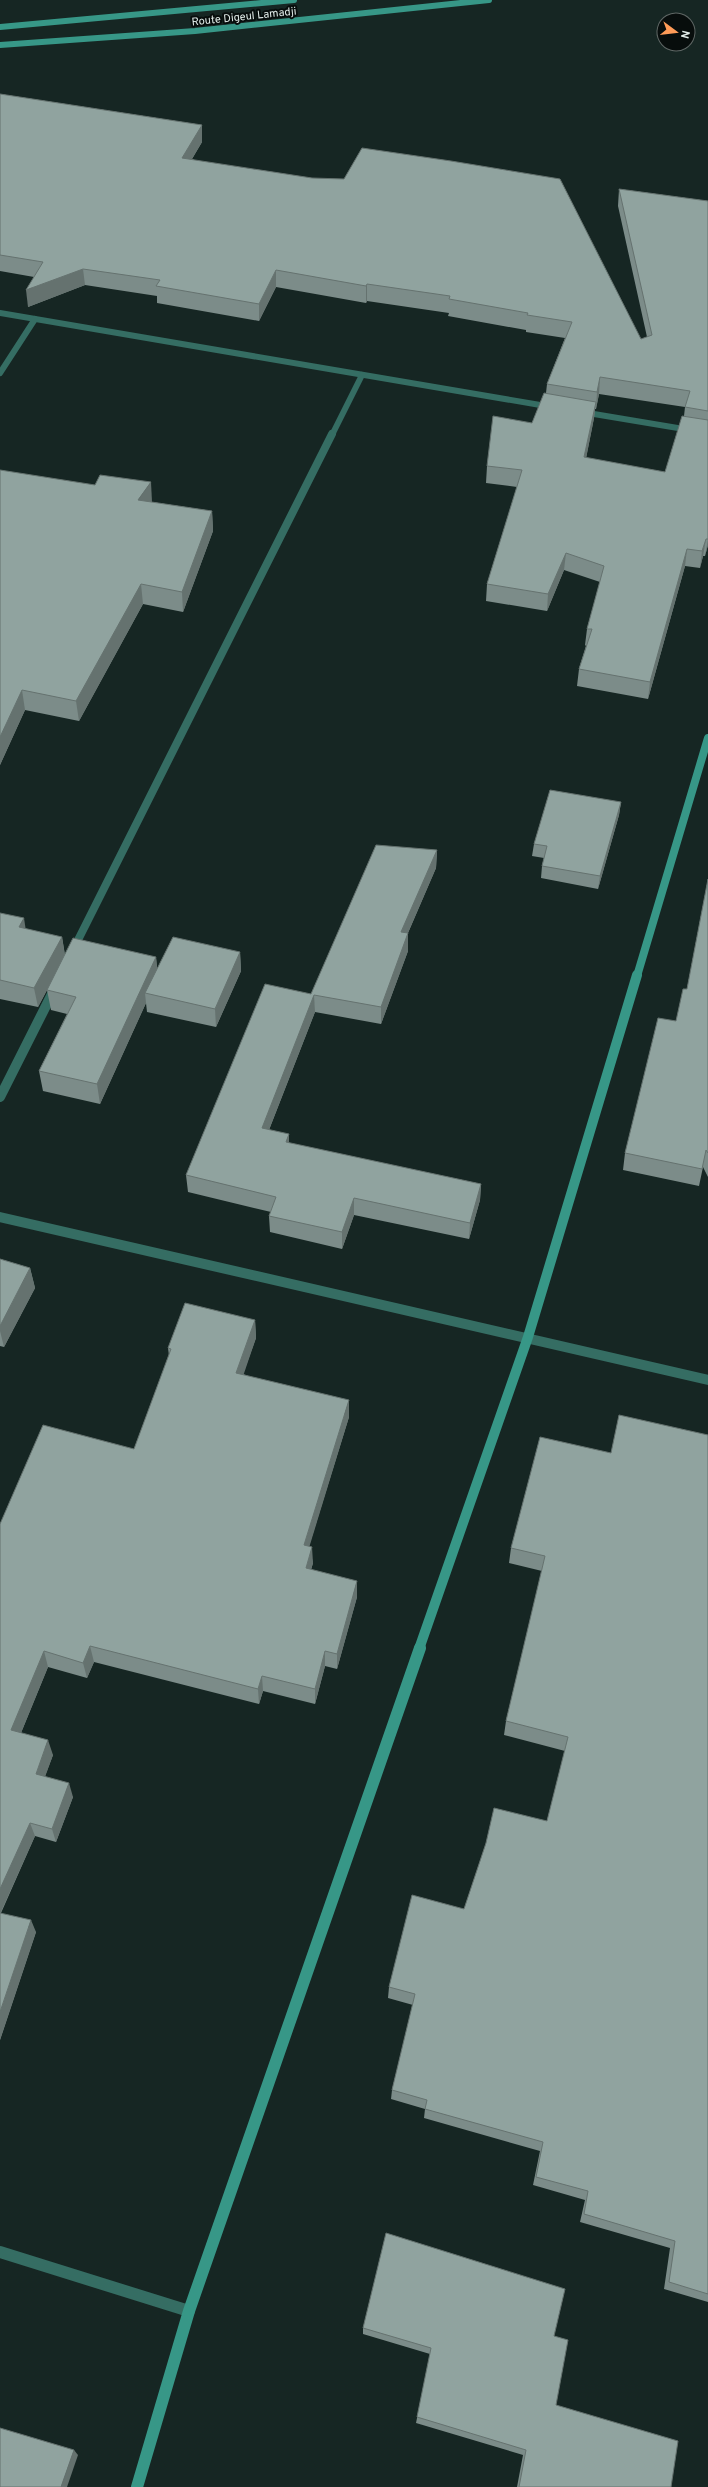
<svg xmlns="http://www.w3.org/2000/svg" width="708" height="2487" font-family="Overpass,sans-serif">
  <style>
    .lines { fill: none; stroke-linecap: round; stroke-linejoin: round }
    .street-far3 { stroke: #356d63; stroke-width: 6 }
    .street-far2 { stroke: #356d63; stroke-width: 8 }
    .street-far1 { stroke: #356d63; stroke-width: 10 }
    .street { stroke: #356d63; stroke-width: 12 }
    .secondary-far3 { stroke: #379787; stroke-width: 6 }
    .secondary-far2 { stroke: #379787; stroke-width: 8 }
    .secondary-far1 { stroke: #379787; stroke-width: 10 }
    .secondary { stroke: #379787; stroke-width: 12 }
    .wall { fill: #7c8c89; fill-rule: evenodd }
    .shaded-wall { fill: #65726f }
    .building { fill: #90a39f; stroke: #65726f }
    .labels { text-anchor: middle; stroke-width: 4; stroke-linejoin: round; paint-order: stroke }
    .far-street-label { font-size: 11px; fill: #e3eeeb; stroke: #070d0c }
  </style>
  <rect width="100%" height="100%" fill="#162623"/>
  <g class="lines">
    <!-- street-far3 -->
    <g class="street-far3">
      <path d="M0,313L552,407"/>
      <path d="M0,373L35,319"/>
      <path d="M582,412L708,433"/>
      <path d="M332,435L362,375"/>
    </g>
    <!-- street-far2 -->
    <path class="street-far2" d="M72,952L332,434"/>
    <!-- street-far1 -->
    <g class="street-far1">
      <path d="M0,1097L55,988"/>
      <path d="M0,1217L708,1380"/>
    </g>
    <!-- street -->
    <path class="street" d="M0,2252L189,2311"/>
    <!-- secondary-far3 -->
    <g class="secondary-far3">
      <path d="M0,27L294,0"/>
      <path d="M0,45L195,31L489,0"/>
    </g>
    <!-- secondary-far2 -->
    <path class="secondary-far2" d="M637,976L708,738"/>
    <!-- secondary-far1 -->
    <path class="secondary-far1" d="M419,1649L528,1337L637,975"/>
    <!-- secondary -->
    <path class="secondary" d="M137,2487L189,2311L420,1648"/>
  </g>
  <!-- wall -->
  <g class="wall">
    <path d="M0,94L202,125V142L192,159L641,339L647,337L618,206L619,189L708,201V545L705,556H703L700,568L685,566L648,699L577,686L579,669L586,646L585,645L587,629L600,582L564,570L547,611L486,601L487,584L517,487L486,483L487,466L532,423L546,393L547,384L565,338L526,332V330L448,316L449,313L367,301L366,303L276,287L259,321L157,303V296L85,285L28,307L34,277L0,271ZM599,394L685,407L684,416L665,472L586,458L594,418L595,409H596Z"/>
    <path d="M0,470L152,502L212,511L213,531L183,612L143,604L79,721L25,710L0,765Z"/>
    <path d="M621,802L619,815L598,889L541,878L542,866L544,858L532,856L534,844Z"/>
    <path d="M437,850L436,868L408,933V951L381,1024L315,1012L269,1130L289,1143L481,1184L480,1200L469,1239L354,1215L342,1249L270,1232L269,1216L271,1212L188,1192L186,1175L311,994Z"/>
    <path d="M708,879V1177L703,1167L699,1186L623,1170L625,1153L676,1021L687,989Z"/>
    <path d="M0,913L26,929L62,937L65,955L156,957L157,968L240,952L241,971L216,1027L147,1012L146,1003L100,1104L43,1091L39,1071L67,1014L51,1010L47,990L54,977L38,1007L0,999Z"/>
    <path d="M0,1259L30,1268L35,1288L4,1347L0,1346Z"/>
    <path d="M255,1320L256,1338L243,1374L349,1417L309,1546L313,1563L311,1570L357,1597L337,1669L325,1666L315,1704L263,1691L259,1704L94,1662L87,1678L48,1667L21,1733L53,1755L45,1776L73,1797L56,1842L35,1836L1,1913L36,1932L0,2040V1524L134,1449L169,1356L168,1348Z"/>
    <path d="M708,1435V2302L664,2289L670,2248L580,2222L585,2200L533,2185L540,2151L424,2118L425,2109L391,2099L392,2090L413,2005L388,1998L389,1987L547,1821L565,1751L504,1735L506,1721L542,1571L509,1563L511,1548L611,1453Z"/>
    <path d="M363,2328L554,2336L556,2405L671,2487H517L523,2455L416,2423L430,2354L363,2334Z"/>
  </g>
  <!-- shaded-wall -->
  <g class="shaded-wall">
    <path d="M202,125V142L183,174L182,158Z"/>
    <path d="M83,269L85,285L28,307L26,290Z"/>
    <path d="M276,270V287L259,321V304Z"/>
    <path d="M367,284V301L366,303V286Z"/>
    <path d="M600,377L599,394L596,409L597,392Z"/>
    <path d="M596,402L594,418L583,474L584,457Z"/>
    <path d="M151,482L152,502L140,520L138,500Z"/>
    <path d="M212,511L213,531L183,612L182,592Z"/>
    <path d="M706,539L703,556L700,568L702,551Z"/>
    <path d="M708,539V545L705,556Z"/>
    <path d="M687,549L685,566L648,699L650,682Z"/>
    <path d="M566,553L564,570L547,611L548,594Z"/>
    <path d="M141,584L143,604L79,721L76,701Z"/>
    <path d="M22,690L25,710L0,765V737Z"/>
    <path d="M621,802L619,815L598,889L600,876Z"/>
    <path d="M437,850L436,868L401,949V932Z"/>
    <path d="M24,918L27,938L19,927Z"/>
    <path d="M408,933V951L381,1024V1007Z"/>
    <path d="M62,937L65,956L38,1007L34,988Z"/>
    <path d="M240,952L241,971L216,1027L215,1009Z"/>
    <path d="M156,957L158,977L145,993L146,1003L100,1104L97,1084Z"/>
    <path d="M314,995L315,1012L263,1145L262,1128Z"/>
    <path d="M289,1134V1151L286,1142Z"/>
    <path d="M481,1184L480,1200L469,1239L470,1223Z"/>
    <path d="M354,1198V1215L342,1249V1232Z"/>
    <path d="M30,1268L35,1288L4,1347L0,1331V1326Z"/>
    <path d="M255,1320L256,1338L238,1391L236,1373Z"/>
    <path d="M349,1400V1417L305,1561L304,1545Z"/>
    <path d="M312,1547L313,1563L306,1585V1568Z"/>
    <path d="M357,1581V1597L337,1669V1654Z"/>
    <path d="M90,1646L94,1662L87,1678L83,1663Z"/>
    <path d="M44,1651L48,1667L16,1745L11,1730Z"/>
    <path d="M325,1651V1666L315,1704V1689Z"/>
    <path d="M262,1676L263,1691L259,1704L258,1689Z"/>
    <path d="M48,1740L53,1755L41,1788L36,1774Z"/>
    <path d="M69,1783L73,1797L56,1842L52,1829Z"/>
    <path d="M30,1823L35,1836L0,1914V1889Z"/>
    <path d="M31,1920L36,1932L0,2040V2012Z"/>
    <path d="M74,2450L78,2455L67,2487H61Z"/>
  </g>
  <!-- building -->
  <g class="building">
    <path d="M0,94L202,125L182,158L312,178L344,179L362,148L451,161L560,179L641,339L652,335L619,189L708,201V411L685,407L690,391L600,377L597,392L547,384L572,322L527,315L528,313L449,299L450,296L367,284L366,286L276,270L259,304L156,286L160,280L83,269L26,290L43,262L0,255Z"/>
    <path d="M544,393L596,402L584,457L665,472L682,416L708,420V539H706L702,551L687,549L650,682L579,669L592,629H587L604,566L566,553L548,594L487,584L522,470L487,466L493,416L532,423Z"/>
    <path d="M0,470L95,485L100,475L151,482L138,500L212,511L182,592L141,584L76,701L22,690L0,737Z"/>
    <path d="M550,790L621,802L600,876L542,866L547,846L534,844Z"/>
    <path d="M376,845L437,850L401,932L408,933L381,1007L314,995L262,1128L289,1134L286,1142L481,1184L470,1223L354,1198L342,1232L269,1216L276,1197L186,1175L265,984L311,994Z"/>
    <path d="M708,879V1153L706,1150L702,1169L625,1153L658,1018L676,1021L683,989H687Z"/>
    <path d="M0,913L24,918L19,927L62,937L34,988L0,980Z"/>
    <path d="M173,937L240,952L215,1009L145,993Z"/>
    <path d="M73,938L156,957L97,1084L39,1071L76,997L47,990Z"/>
    <path d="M0,1259L30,1268L0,1326Z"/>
    <path d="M185,1303L255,1320L236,1373L349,1400L304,1545L312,1547L306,1568L357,1581L337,1654L325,1651L315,1689L262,1676L258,1689L90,1646L83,1663L44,1651L11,1730L48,1740L36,1774L69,1783L52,1829L30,1823L0,1889V1524L43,1425L134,1449L171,1349L168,1348Z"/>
    <path d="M619,1415L708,1435V2294L669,2282L675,2241L584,2214L588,2191L536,2177L543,2142L425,2109L427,2100L392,2090L415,1994L389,1987L412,1895L464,1909L486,1843L494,1808L547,1821L568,1737L506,1721L545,1556L511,1548L540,1437L611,1453Z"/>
    <path d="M0,1913L31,1920L0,2012Z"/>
    <path d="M386,2233L565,2289L554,2336L568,2340L556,2405L678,2441L671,2487H519L526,2450L417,2417L431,2348L363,2328Z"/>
    <path d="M0,2428L74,2450L61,2487H0Z"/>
  </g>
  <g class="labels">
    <!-- far-street labels -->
    <g class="far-street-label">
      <text transform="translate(244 16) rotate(-6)" y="4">Route Digeul Lamadji</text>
    </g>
  </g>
  <!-- north arrow -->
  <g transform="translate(676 32) rotate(105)"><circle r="19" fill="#070d0c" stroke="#5f6765"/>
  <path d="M0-3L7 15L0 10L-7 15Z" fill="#fe9b58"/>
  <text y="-6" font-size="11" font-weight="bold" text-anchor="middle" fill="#e3eeeb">N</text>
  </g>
</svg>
